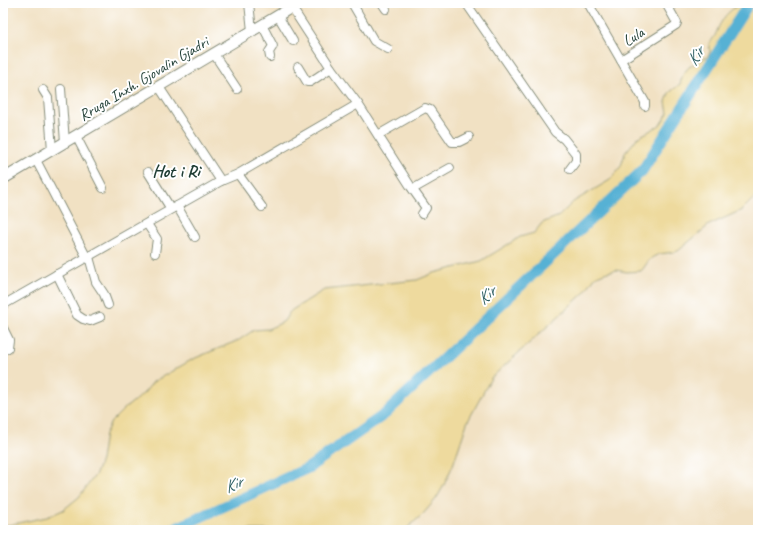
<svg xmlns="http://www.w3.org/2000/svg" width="761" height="533" font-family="Caveat,sans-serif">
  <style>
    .sand { fill: #eeda9e; stroke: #868c69 }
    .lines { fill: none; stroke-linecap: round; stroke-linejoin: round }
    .river { stroke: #56b1d4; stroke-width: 11 }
    .minor-casing { stroke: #888f7c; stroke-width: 10 }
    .major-casing { stroke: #888f7c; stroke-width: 12 }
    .minor { stroke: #fff; stroke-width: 8 }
    .major { stroke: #fff; stroke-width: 10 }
    .labels { text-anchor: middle; stroke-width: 4; stroke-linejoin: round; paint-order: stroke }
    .street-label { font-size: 16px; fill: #1f3d34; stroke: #fff }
    .water-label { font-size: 17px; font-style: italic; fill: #306064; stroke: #fff }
    .quarter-label { font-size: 18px; font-weight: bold; fill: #1f3d34; stroke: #fff }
  </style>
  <rect width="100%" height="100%" fill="#fff"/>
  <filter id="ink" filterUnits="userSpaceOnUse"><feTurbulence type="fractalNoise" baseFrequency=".025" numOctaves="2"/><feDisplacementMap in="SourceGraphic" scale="8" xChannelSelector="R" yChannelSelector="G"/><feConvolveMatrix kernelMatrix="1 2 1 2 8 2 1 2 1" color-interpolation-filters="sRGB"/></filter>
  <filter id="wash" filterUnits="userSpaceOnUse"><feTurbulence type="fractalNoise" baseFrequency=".012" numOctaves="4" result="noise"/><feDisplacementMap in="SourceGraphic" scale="16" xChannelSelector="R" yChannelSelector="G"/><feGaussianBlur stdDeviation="0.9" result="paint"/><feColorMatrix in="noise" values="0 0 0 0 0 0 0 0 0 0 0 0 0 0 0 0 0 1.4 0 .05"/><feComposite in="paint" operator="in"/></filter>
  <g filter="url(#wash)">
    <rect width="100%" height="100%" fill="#f1e1c3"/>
    <!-- sand -->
    <path class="sand" d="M741,3H758V194L742,210L709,225L678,251C670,254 662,252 655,256C648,259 646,266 641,271L627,272L616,270L604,273L595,277L584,293L491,378L467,423L453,465L443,487L436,499L423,514L405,530H3V526L47,517L63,510L79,497L96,474L101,460L105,434L111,422L124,409L144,393L153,382L193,359L239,340L254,330L268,329L281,323L284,321L289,313L292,310L324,290L417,280L434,273L481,261L520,237L534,233L542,223L559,216L573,202L610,180L621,166L625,153L634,142L637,138L660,125L668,113L666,102L669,93L680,84L683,74L689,67L708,56L710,52L709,43C717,36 716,30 722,21C726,13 734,8 741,3Z"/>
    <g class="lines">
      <!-- river -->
      <path class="river" d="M172,530L308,468L385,414L642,171L749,3"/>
    </g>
  </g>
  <g filter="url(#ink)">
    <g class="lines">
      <!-- minor casing -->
      <g class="minor-casing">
        <g id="minor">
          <path d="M249,3L252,31"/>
          <path d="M352,3L374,41L388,49"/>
          <path d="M382,3L386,9"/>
          <path d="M466,3L555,132L564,139L576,154V161L570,169"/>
          <path d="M588,3L645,102V106"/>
          <path d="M292,8L331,68L358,104L411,187L426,208L422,214"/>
          <path d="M278,16L293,41"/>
          <path d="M262,25L273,46L269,52L270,57"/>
          <path d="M214,54L237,89"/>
          <path d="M621,60L676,25L677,23L668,7L676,3"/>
          <path d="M298,67L307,82H310L331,68"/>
          <path d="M159,87L221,181"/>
          <path d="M61,89L65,142"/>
          <path d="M43,90L48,98L52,150"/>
          <path d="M378,135L425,108L430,110L452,142H459L469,137"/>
          <path d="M76,136L103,188"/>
          <path d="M36,160L87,258"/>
          <path d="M148,172L171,209"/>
          <path d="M238,174L262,207"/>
          <path d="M413,189L450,168"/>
          <path d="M177,206L195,237"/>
          <path d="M147,224L157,239L155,253"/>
          <path d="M89,257L96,282L104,294L108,305"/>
          <path d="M57,274L77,315L83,319L90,321L100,317"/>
          <path d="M3,305L177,206L221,181L238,174L358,104"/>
          <path d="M3,328L9,340L8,348L3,350"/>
        </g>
      </g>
      <!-- major casing -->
      <g class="major-casing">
        <path id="major" d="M3,179L299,3"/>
      </g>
      <!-- minor -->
      <use href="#minor" class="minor"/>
      <!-- major -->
      <use href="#major" class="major"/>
    </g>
  </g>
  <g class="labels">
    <!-- street labels -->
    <g class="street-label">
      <text transform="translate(633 36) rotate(-32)" y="6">Lula</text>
      <text transform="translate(143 78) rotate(-31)" y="6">Rruga Inxh. Gjovalin Gjadri</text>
    </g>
    <!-- water labels -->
    <g class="water-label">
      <text transform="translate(695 56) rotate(-58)" y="6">Kir</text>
      <text transform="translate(486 295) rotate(-43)" y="6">Kir</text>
      <text transform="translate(233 484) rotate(-25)" y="6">Kir</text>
    </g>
    <!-- quarter labels -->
    <g class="quarter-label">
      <text x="176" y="177">Hot i Ri</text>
    </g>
  </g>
  <!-- margin -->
  <rect width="761" height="533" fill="none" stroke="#fff" stroke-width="16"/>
</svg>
